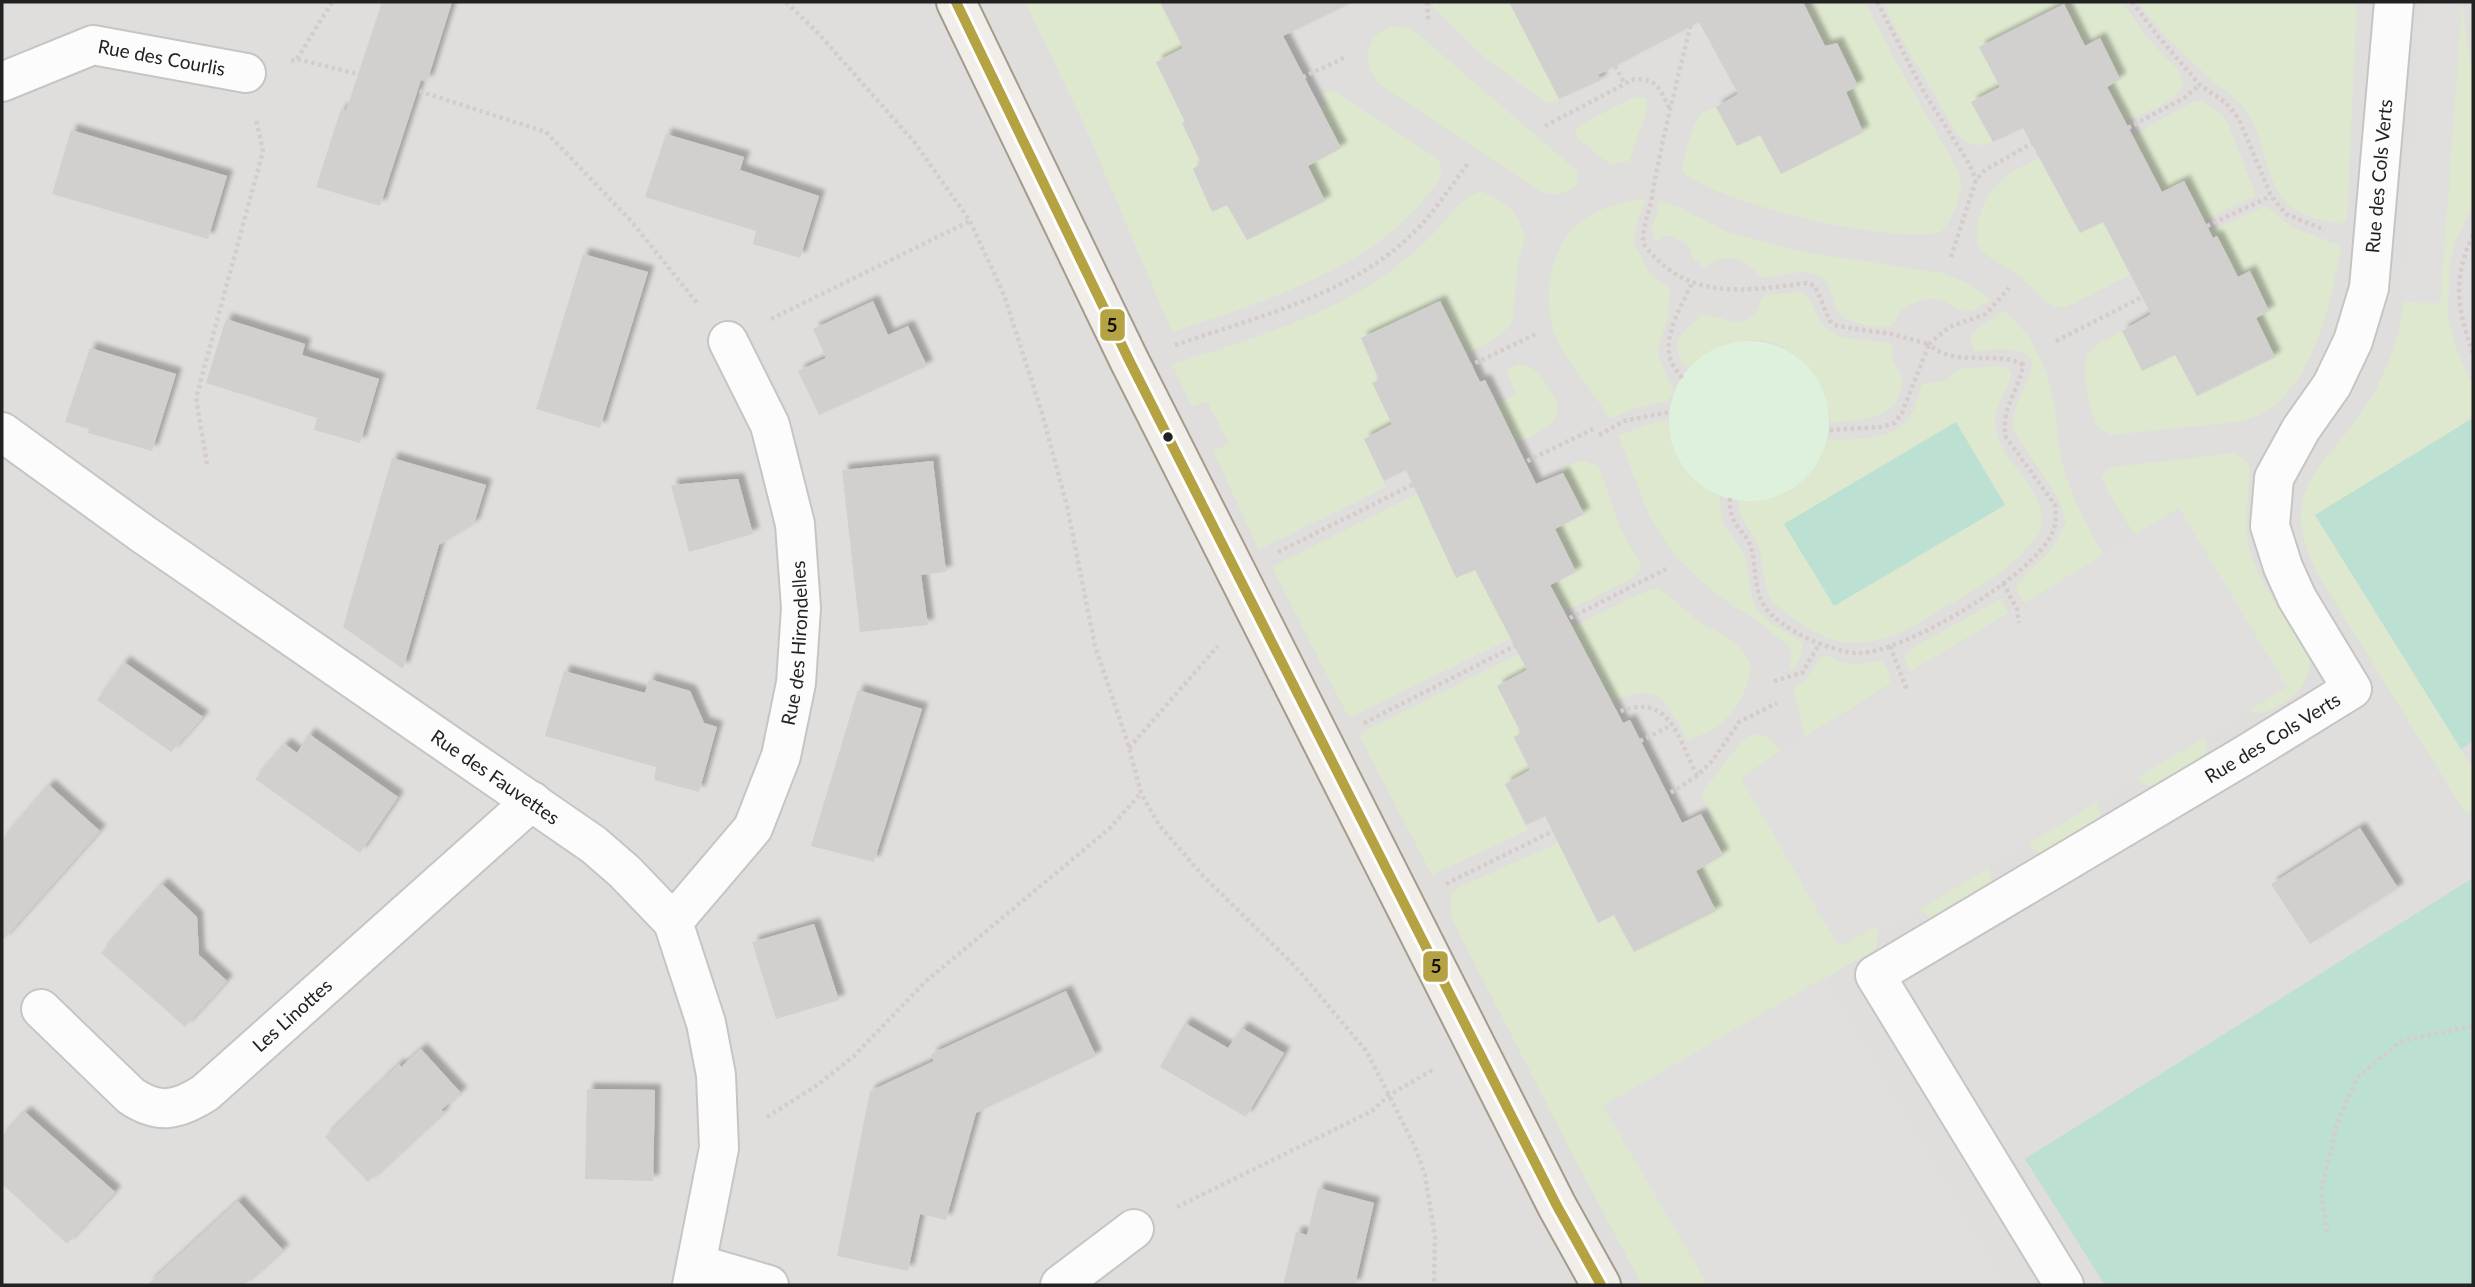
<svg xmlns="http://www.w3.org/2000/svg" width="2475" height="1287" font-family="Lato,sans-serif">
  <style>
    .residential { fill: #dfdedc }
    .grass { fill: #dde8ce }
    .park { fill: #ddf1dd }
    .pitch { fill: #bce0d1 }
    .parking { fill: #e0dfde }
    .building { fill: #d2d0ce; filter: url(#shadow) }
    .lines { fill: none; stroke-linecap: round; stroke-linejoin: round }
    .minor-casing { stroke: #c6c5c3; stroke-width: 42 }
    .major-casing { stroke: #a49b8a; stroke-width: 42 }
    .path { stroke: #d6cccb; stroke-width: 4.5; stroke-dasharray: 3.5 3.5; stroke-linecap: butt }
    .minor { stroke: #fdfcfc; stroke-width: 38 }
    .major { stroke: #f1ede8; stroke-width: 38 }
    .bus-1-casing { stroke: #fff; stroke-width: 16 }
    .bus-1 { stroke: #b5a242; stroke-width: 10 }
    .bus-dot { fill: #222; stroke: #fff; stroke-width: 2.5 }
    .labels { text-anchor: middle; stroke-width: 7; stroke-linejoin: round; paint-order: stroke }
    .street-label { font-size: 19px; fill: #222; stroke: #fff }
    .line-badge { stroke: #fff; stroke-width: 2.5 }
    .pale-badge-label { font-size: 19px; text-anchor: middle; font-weight: bold; fill: #111 }
  </style>
  <defs>
    <filter id="shadow"><feDropShadow dx="6" dy="-6" stdDeviation="2" flood-color="#0004"/></filter>
  </defs>
  <rect width="100%" height="100%" fill="#f0eeeb"/>
  <!-- residential -->
  <rect class="residential" x="2" y="2" width="2471" height="1283"/>
  <!-- grass -->
  <g class="grass">
    <path d="M1025,2H1179L1164,10L1183,48L1156,63L1185,122L1182,123L1201,163L1193,170L1212,211L1227,205L1247,240L1325,201L1308,166L1341,148L1320,107L1327,104L1321,94L1332,90L1440,160L1441,173L1439,179C1383,266 1266,301 1172,332L1084,124Z"/>
    <path d="M1433,2H1547L1517,18L1559,99L1548,104L1482,55L1433,7Z"/>
    <path d="M1813,2H1865L1901,71L1954,163C1957,170 1961,178 1961,185C1961,200 1951,221 1941,232C1890,245 1724,205 1682,172C1683,159 1692,125 1700,115C1704,111 1711,109 1716,107L1737,146L1760,135L1781,174L1863,133L1846,92L1858,85L1837,43L1825,46L1805,5Z"/>
    <path d="M1883,2H2122L2151,42L2179,71L2183,85C2173,104 2144,113 2125,122L2107,87L2120,79L2100,39L2085,46L2063,4L1980,46L2000,87L1971,102L1993,142C1978,148 1968,145 1957,134L1896,29Z"/>
    <path d="M2139,2H2357L2347,220L2342,224C2322,220 2298,217 2284,200C2263,174 2265,135 2244,108C2235,97 2222,89 2212,80C2185,56 2158,32 2139,2Z"/>
    <path d="M2462,2L2473,83V203L2455,243L2450,264L2448,316L2456,349L2473,386V411L2467,421L2457,428L2315,515L2473,769V809L2466,814L2317,573C2277,492 2319,473 2362,412C2384,379 2400,341 2403,302L2440,303Z"/>
    <path d="M1394,26L1411,28L1577,171L1578,185C1564,193 1557,198 1541,191L1380,85C1361,62 1363,36 1394,26Z"/>
    <path d="M1641,97L1646,99L1647,112L1629,161L1611,164L1578,139L1575,131L1578,126L1632,98Z"/>
    <path d="M2202,101L2221,114L2229,126L2254,190L2255,196L2204,221L2163,192L2132,136L2192,102Z"/>
    <path d="M2044,156L2057,191L2080,233L2103,221L2149,265L2067,307C2047,310 2038,291 2024,280C2011,269 1990,261 1980,248C1975,240 1976,230 1978,221C1989,182 2010,172 2044,156Z"/>
    <path d="M1482,191L1509,207L1515,214L1524,231L1525,238L1518,261L1513,319L1508,328L1495,338L1464,356L1457,343L1460,341L1440,301L1361,338L1379,380L1373,383L1392,424L1364,439L1386,487L1259,550L1213,451L1229,444L1207,401L1192,407L1172,364C1245,341 1322,319 1385,275C1404,261 1422,246 1438,229C1452,214 1461,198 1482,191Z"/>
    <path d="M1640,199L1645,200L1636,225L1634,243L1650,274L1670,288L1667,322L1658,348L1660,360L1674,393L1668,401L1635,408L1609,419C1594,390 1569,367 1556,337C1542,305 1548,257 1572,230C1590,211 1616,203 1640,199Z"/>
    <path d="M1660,201L1679,207L1728,232L1802,252L1943,273L1967,283L1990,299C1957,328 1956,297 1932,299C1922,299 1910,303 1902,310C1895,317 1896,326 1884,327C1875,328 1866,326 1857,323C1824,315 1841,290 1819,276C1802,266 1778,279 1760,277C1751,265 1736,254 1719,260C1712,262 1710,266 1702,267L1700,261H1694L1688,245L1671,236H1666L1655,242L1652,227Z"/>
    <path d="M2266,206L2292,227L2341,246C2332,301 2312,398 2250,418C2233,424 2215,424 2198,426C2169,429 2141,432 2112,435L2100,429L2095,423C2090,404 2076,363 2093,348C2101,341 2112,337 2122,331L2142,370L2175,355L2198,396L2275,357L2256,318L2250,271L2238,277L2217,237H2213L2210,231Z"/>
    <path d="M1800,292C1815,298 1812,311 1821,323C1834,342 1870,340 1890,343C1893,349 1892,353 1893,359C1894,367 1901,371 1902,379C1903,419 1859,422 1830,422C1827,381 1792,333 1746,341C1739,342 1732,346 1725,348C1710,353 1700,357 1688,368C1676,360 1673,343 1684,332C1690,325 1696,324 1700,315C1717,312 1738,332 1754,315C1760,309 1758,301 1765,295Z"/>
    <path d="M2004,310C2032,334 2048,368 2054,403C2058,423 2057,443 2062,462C2072,500 2086,523 2104,556L2025,604L2015,586L2052,549L2066,521L2059,500L2013,429C2008,387 2079,341 1974,351L1970,335C1980,325 1994,321 2004,310Z"/>
    <path d="M1519,364C1533,366 1537,372 1545,382C1574,419 1548,429 1515,443L1497,404L1516,394L1506,370Z"/>
    <path d="M2004,366L2011,371V376C2007,390 1996,405 1995,420C1994,459 2047,488 2042,525C2041,534 2034,540 2028,547C2001,577 1973,591 1938,611C1929,616 1922,623 1911,628C1893,636 1871,644 1850,643C1822,641 1798,621 1776,605C1761,589 1765,565 1758,546C1752,528 1737,520 1739,500L1744,501L1820,460L1827,440C1855,438 1893,443 1910,416C1916,407 1918,395 1922,384L1946,380L1962,368Z"/>
    <path d="M1662,420L1669,422V434L1710,491L1719,495L1723,524L1745,555L1752,598L1756,609L1771,623L1802,642C1803,653 1799,664 1790,670L1791,648L1749,614L1737,609L1709,588L1674,555L1650,518L1618,435Z"/>
    <path d="M2235,453L2247,463L2250,470C2248,497 2244,525 2250,551C2257,579 2277,603 2292,627C2298,635 2306,645 2309,655C2314,671 2300,692 2287,701C2273,710 2265,716 2248,711L2286,687L2179,508L2135,535L2113,501L2102,479L2106,469L2113,467Z"/>
    <path d="M1579,461H1585L1599,467L1621,530L1639,561L1641,568L1631,579L1349,718L1272,567L1427,489L1456,578L1475,570L1498,613L1576,572L1555,529L1583,514L1561,468Z"/>
    <path d="M1658,588C1674,597 1685,612 1700,622C1717,633 1741,641 1749,662C1756,682 1732,715 1717,727C1709,733 1697,736 1688,741C1665,699 1659,680 1609,703L1598,682L1600,680L1581,643L1498,685L1521,733L1514,738L1530,770L1505,784L1528,830L1432,875L1360,737L1366,730L1626,600L1652,589Z"/>
    <path d="M2000,599L2009,613L1910,672L1904,657L1911,649Z"/>
    <path d="M1831,656C1847,669 1863,662 1882,661L1888,670L1892,683L1805,737L1793,687L1805,680L1821,657Z"/>
    <path d="M1756,734L1767,737L1781,751L1741,778L1839,947L1875,927L1879,930L1876,949L1604,1106L1708,1285H1642L1580,1169L1452,919L1450,895L1457,888L1565,840L1576,879L1598,923L1613,915L1634,952L1715,911L1696,871L1723,855L1705,822L1712,818L1701,794L1741,742Z"/>
    <path d="M2205,737L2207,746L2204,755C2188,766 2151,800 2136,778Z"/>
    <path d="M2098,801L2100,815L2097,822L2046,854C2038,853 2033,851 2028,844Z"/>
    <path d="M1989,868L1992,886L1939,915L1929,918L1920,909Z"/>
  </g>
  <!-- park -->
  <circle class="park" cx="1749" cy="421" r="80"/>
  <!-- pitch -->
  <g class="pitch">
    <path d="M2473,418V741L2461,749L2315,515Z"/>
    <path d="M1956,422L2005,505L1834,606L1784,524Z"/>
    <path d="M2473,878V1285H2105L2025,1159Z"/>
  </g>
  <!-- parking -->
  <g class="parking">
    <path d="M2423,2H2462L2440,303L2403,302Z"/>
    <path d="M2179,508L2287,687L1920,909L1879,930L1875,927L1839,947L1741,778Z"/>
    <path d="M1823,978L2004,1285H1708L1603,1106Z"/>
  </g>
  <!-- building -->
  <g class="building">
    <path d="M382,2H452L427,82L421,80L380,206L316,187L341,109L346,111Z"/>
    <path d="M1160,2H1353L1283,36L1341,148L1308,166L1325,201L1247,240L1227,205L1212,212L1193,169L1201,163L1182,123L1185,122L1156,62L1183,48Z"/>
    <path d="M1509,2H1803L1825,46L1837,43L1858,86L1846,92L1863,132L1781,174L1760,135L1737,146L1716,107L1738,94L1699,22L1598,75L1601,80L1559,99Z"/>
    <path d="M2064,4L2085,46L2100,38L2120,79L2107,87L2162,192L2184,181L2213,238L2217,236L2238,277L2250,271L2269,311L2256,318L2275,357L2197,396L2175,355L2142,371L2122,331L2151,314L2103,222L2080,233L2023,128L1993,142L1971,102L2000,87L1979,47Z"/>
    <path d="M71,130L227,176L208,239L52,194Z"/>
    <path d="M666,134L744,157L740,170L819,196L800,258L753,244L756,231L645,197Z"/>
    <path d="M583,254L648,272L600,428L536,409Z"/>
    <path d="M873,301L888,335L908,326L927,366L819,415L798,371L826,358L813,329Z"/>
    <path d="M1440,301L1480,382L1485,380L1536,484L1563,473L1584,514L1555,529L1576,572L1550,585L1623,723L1630,720L1682,823L1701,814L1723,855L1696,871L1716,911L1634,952L1614,915L1598,923L1545,816L1526,825L1505,784L1530,770L1514,737L1521,733L1497,686L1527,670L1475,570L1456,578L1406,470L1384,481L1364,439L1392,424L1372,383L1379,380L1361,338Z"/>
    <path d="M226,319L305,344L302,355L379,379L360,443L314,430L317,418L206,383Z"/>
    <path d="M90,348L176,374L152,451L88,433L89,429L65,422Z"/>
    <path d="M392,458L486,485L474,524L439,545L403,669L343,627Z"/>
    <path d="M933,461L946,572L921,575L928,625L860,632L842,470Z"/>
    <path d="M738,479L753,534L689,552L671,485Z"/>
    <path d="M124,662L203,717L171,752L97,700Z"/>
    <path d="M564,671L645,693L649,679L690,691L704,723L717,727L699,792L654,780L656,767L545,736Z"/>
    <path d="M858,690L922,709L874,862L811,846Z"/>
    <path d="M309,734L398,797L360,853L255,779L285,744L297,753Z"/>
    <path d="M49,785L100,831L2,941V840Z"/>
    <path d="M2360,828L2398,888L2310,944L2271,884Z"/>
    <path d="M162,884L197,917L199,955L227,981L185,1027L101,953Z"/>
    <path d="M814,924L839,1000L776,1019L752,942Z"/>
    <path d="M1066,991L1096,1056L976,1113L946,1220L920,1214L908,1271L837,1256L870,1091L934,1061L931,1054Z"/>
    <path d="M1185,1023L1228,1048L1242,1028L1284,1053L1246,1117L1160,1067Z"/>
    <path d="M421,1049L461,1093L441,1110L444,1112L368,1182L325,1137L399,1064L401,1067Z"/>
    <path d="M587,1089L655,1090L653,1181L585,1179Z"/>
    <path d="M25,1112L115,1192L67,1244L2,1184V1136Z"/>
    <path d="M1318,1188L1374,1203L1355,1285H1283L1296,1232L1307,1235Z"/>
    <path d="M238,1201L283,1250L244,1285H147Z"/>
  </g>
  <g class="lines">
    <!-- minor casing -->
    <g class="minor-casing">
      <g id="minor">
        <path id="s1" d="M2,82L93,45L246,73"/>
        <path id="s2" d="M2,432L143,534L594,845L625,872L673,922L706,1023L716,1075L719,1148L692,1285"/>
        <path id="s3" d="M673,922L753,828L781,756L796,683L801,608L795,524L770,425L728,341"/>
        <path id="s4" d="M41,1009L131,1096C159,1115 178,1110 205,1093L532,801"/>
        <path d="M697,1264L769,1285"/>
        <path d="M1060,1285L1134,1229"/>
        <path id="s5" d="M2064,1285L1875,975L2245,755L2352,689L2297,598L2283,567L2270,526L2274,478L2301,429L2332,385L2353,341L2369,288L2394,2"/>
      </g>
    </g>
    <!-- major casing -->
    <g class="major-casing">
      <path id="major" d="M956,2L1129,360L1557,1206L1601,1285"/>
    </g>
    <!-- path -->
    <g class="path">
      <path d="M786,2L819,34L915,143L970,221L1004,295L1042,413L1067,506L1095,646L1127,741L1141,793L1159,825L1204,877L1296,967L1367,1052L1415,1147L1425,1175L1435,1237L1434,1285"/>
      <path d="M1427,2L1428,21"/>
      <path d="M1877,2L1924,92L1970,165L1976,180"/>
      <path d="M2132,2L2157,35L2200,85L2226,103L2239,119L2271,196L2286,214L2325,230"/>
      <path d="M1694,12C1679,73 1663,134 1652,196C1650,213 1642,225 1643,243C1686,302 1743,291 1807,283L1815,286L1830,321L1837,326L1891,334L1929,344L1902,413L1894,423L1881,427L1829,430"/>
      <path d="M297,59L332,2"/>
      <path d="M291,61L297,59L394,83L546,132L631,221L698,304"/>
      <path d="M1615,66L1625,84"/>
      <path d="M1271,92L1344,58"/>
      <path d="M1545,126L1634,79C1659,79 1659,89 1670,109"/>
      <path d="M2128,128L2184,98L2200,85"/>
      <path d="M2207,226L2271,196"/>
      <path d="M2473,235C2452,280 2457,308 2473,353"/>
      <path d="M1951,257L1976,180L1985,170L2036,141"/>
      <path d="M771,319L970,221"/>
      <path d="M2056,341L2144,296"/>
      <path d="M1175,345C1259,316 1357,294 1420,226C1438,207 1453,183 1469,162"/>
      <path d="M1469,366L1536,334"/>
      <path d="M1682,378C1676,370 1670,363 1669,353C1666,330 1683,303 1692,283"/>
      <path d="M1599,435L1624,421L1669,412"/>
      <path d="M207,464L196,398L263,151L256,118"/>
      <path d="M1521,464L1595,428"/>
      <path d="M1730,498C1728,528 1747,529 1752,551C1756,569 1754,591 1765,607C1780,629 1832,653 1859,653C1904,653 2037,574 2053,531C2057,522 2056,514 2055,505L2006,437C2000,409 2019,391 2023,365C1997,349 1953,369 1929,344L1949,327L1986,314L2009,288"/>
      <path d="M1278,552L1424,479"/>
      <path d="M2003,583L2017,609L2019,623"/>
      <path d="M1890,646L1907,690"/>
      <path d="M1774,681L1802,673L1820,643"/>
      <path d="M1614,714C1669,689 1677,735 1697,776"/>
      <path d="M1364,723L1666,569"/>
      <path d="M1640,741L1672,725"/>
      <path d="M1129,748L1218,646"/>
      <path d="M1659,800L1697,776L1713,760L1739,722L1777,703"/>
      <path d="M1446,884L1561,827"/>
      <path d="M767,1117L816,1086L854,1056L925,982L1109,829L1141,793"/>
      <path d="M1177,1207L1372,1111L1388,1096L1434,1069"/>
      <path d="M2327,1232L2321,1191L2337,1124L2357,1078L2401,1041L2473,1026"/>
    </g>
    <!-- minor -->
    <use href="#minor" class="minor"/>
    <!-- major -->
    <use href="#major" class="major"/>
    <!-- bus-1 casing -->
    <g class="bus-1-casing">
      <path id="bus-1" d="M956,2L1129,360L1557,1206L1601,1285"/>
    </g>
    <!-- bus-1 -->
    <use href="#bus-1" class="bus-1"/>
  </g>
  <!-- markers -->
  <circle class="bus-dot" cx="1168" cy="437" r="6"/>
  <g class="labels">
    <!-- street labels -->
    <g class="street-label">
      <text dy="7" stroke="none"><textPath href="#s1" startOffset="168">Rue des Courlis</textPath></text>
      <text dy="7" stroke="none"><textPath href="#s5" startOffset="1477">Rue des Cols Verts</textPath></text>
      <text dy="7" stroke="none"><textPath href="#s3" startOffset="315">Rue des Hirondelles</textPath></text>
      <text dy="7" stroke="none"><textPath href="#s5" startOffset="826">Rue des Cols Verts</textPath></text>
      <text dy="7" stroke="none"><textPath href="#s2" startOffset="602">Rue des Fauvettes</textPath></text>
      <text dy="7" stroke="none"><textPath href="#s4" startOffset="322">Les Linottes</textPath></text>
    </g>
  </g>
  <g class="line-badge">
    <rect x="1099" y="308" width="27" height="34" rx="7" fill="#b5a242"/>
    <rect x="1422" y="950" width="27" height="33" rx="7" fill="#b5a242"/>
  </g>
  <g class="pale-badge-label">
    <text x="1112" y="332">5</text>
    <text x="1436" y="973">5</text>
  </g>
  <!-- border -->
  <rect width="2475" height="1287" fill="none" stroke="#222222" stroke-width="7"/>
</svg>
